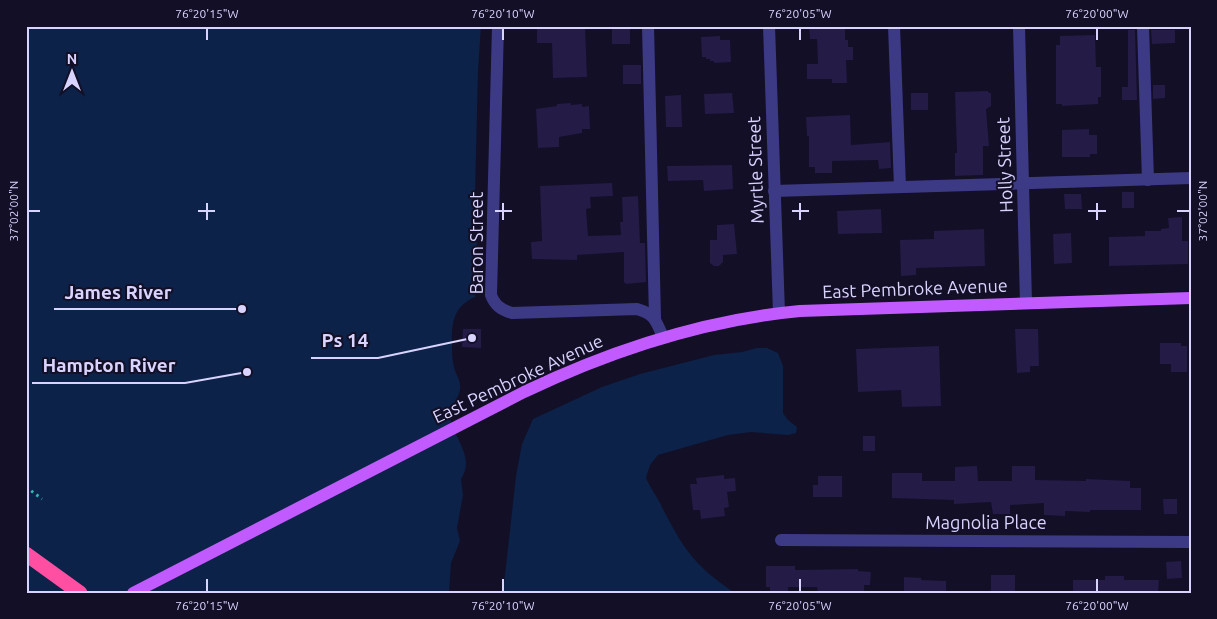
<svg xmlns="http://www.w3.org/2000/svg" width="1217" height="619" font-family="Ubuntu,sans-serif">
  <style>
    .water { fill: #0c2248 }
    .building { fill: #241b47 }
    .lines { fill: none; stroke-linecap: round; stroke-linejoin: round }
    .path { stroke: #2fb8b0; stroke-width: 3; stroke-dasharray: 2.5 4; stroke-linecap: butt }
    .minor { stroke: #3d3a85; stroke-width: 12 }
    .major { stroke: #c25bff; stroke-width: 12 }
    .highway { stroke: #ff4fa3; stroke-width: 15 }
    .ticks { fill: none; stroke: #d9d4ff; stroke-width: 2 }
    .labels { text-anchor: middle; stroke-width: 4; stroke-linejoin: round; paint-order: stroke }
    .street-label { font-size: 18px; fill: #d9d4ff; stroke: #130f26 }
    .leader { fill: none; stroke: #d9d4ff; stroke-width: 2 }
    .callout-dot { fill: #d9d4ff; stroke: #130f26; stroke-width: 2 }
    .callout-label { font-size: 19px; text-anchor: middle; font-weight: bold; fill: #d9d4ff; stroke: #130f26; stroke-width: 4; stroke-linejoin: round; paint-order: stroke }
    .neatline { fill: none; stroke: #d9d4ff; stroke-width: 2 }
    .ticks-label { font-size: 12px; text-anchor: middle; fill: #d9d4ff }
  </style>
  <rect width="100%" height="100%" fill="#130f26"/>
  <!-- water -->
  <g class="water">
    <path d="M26,26H481L478,71L474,236L477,237L475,297C454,306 451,323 452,344C452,352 452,359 454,367C455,373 460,379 460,385C462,399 446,404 452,425C458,442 474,460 461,479L463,495L457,528L460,541L451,563L449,593H26Z"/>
    <path d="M757,348H767L778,353L783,366V413L788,420L797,427L796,433L788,435L751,432L728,435L658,455L650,465L646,478C651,489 658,498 663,509C684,550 696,567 735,593H503L516,476L522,444L533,419L602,387L640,374L714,355L742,352Z"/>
  </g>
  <!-- building -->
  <g class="building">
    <path d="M537,26H585L587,77L553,78L552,43H537Z"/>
    <path d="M809,26H845V40H848V47H853V60H846L847,83H832V79H807V64H818L817,39H810Z"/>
    <rect x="612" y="28" width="18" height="16"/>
    <path d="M1128,30H1135L1137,100H1122V87H1128Z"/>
    <path d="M1151,30H1175V43L1152,44Z"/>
    <path d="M1095,35L1096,67H1101V97H1098V104L1062,106V104H1056V45H1060V36Z"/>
    <path d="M720,36V40H730L731,62L714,63V61H710V59H706V57H702L701,37Z"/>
    <rect x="623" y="65" width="18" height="19"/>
    <path d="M1153,85H1165V98L1153,99Z"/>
    <path d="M988,91L989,93H991V106L986,109L989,146H983V175L955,176V153H957L955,92Z"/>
    <path d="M732,93L734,113L705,114L704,94Z"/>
    <rect x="911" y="93" width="17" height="17"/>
    <path d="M681,95L682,127H666L665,96Z"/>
    <path d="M571,103V105L582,104V107L589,106L590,129H582V133L559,137V147L538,148L536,109L557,106V104Z"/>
    <path d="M850,115L851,145L890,142L891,168L879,169L878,160L832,161V173H815V167H809V136H807L806,117Z"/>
    <path d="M1089,129V135H1097V154H1090V157H1062V130Z"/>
    <path d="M732,165L733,189L704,191L703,180L668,181L667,166Z"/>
    <path d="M612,183L613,196L590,197L591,208L586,209L588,236L621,235L620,222H623L622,197L638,196L640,243H645L646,282L626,284L624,282V252L577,255V260L532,259L531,242L542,241L540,186Z"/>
    <rect x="1122" y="192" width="12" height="16"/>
    <path d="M1064,194H1081L1082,209H1065Z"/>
    <path d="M881,209L882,233L838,234L837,211Z"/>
    <path d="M1182,217V241H1188V264L1109,266V237L1145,236V231H1161V229L1169,228L1168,218Z"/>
    <path d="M734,224L737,254L723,255V262L719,266H714L710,263V240H717V225Z"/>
    <path d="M984,229L985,266L916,268V275L901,276L900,240L934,239V231Z"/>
    <path d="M1071,233L1072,263L1054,264L1053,234Z"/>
    <path d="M463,329H481V348L462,347Z"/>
    <path d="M1015,329H1038L1039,366H1030V372L1017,373Z"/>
    <path d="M1160,343H1181V346H1187V372H1171V364H1160Z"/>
    <path d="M939,346L941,406L902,407L901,390L858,392L856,349Z"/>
    <rect x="863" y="436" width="12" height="15"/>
    <path d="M977,466L978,481H1012V466H1035V480L1086,481V479L1130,481V488H1141V510H1090V512L1065,511V516L1044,515V503L1010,505V514H993L991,502L954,504V500L892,498V473H922V481H955V467Z"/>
    <path d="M724,475V479L735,478L736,491L727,492L729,507L724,508L725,516L701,519L700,510H693L690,484H697L696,478Z"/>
    <path d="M818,476H842V497H813V485H818Z"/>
    <path d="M1163,499H1177V514H1164Z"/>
    <path d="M1181,561L1182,578L1167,579L1166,562Z"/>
    <path d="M766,566H795V570L858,569V571L871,572L870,585H864V593H818L817,587H788V593H770V587H766Z"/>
    <rect x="991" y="575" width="24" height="18"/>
    <path d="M1105,576H1124V580H1159L1158,593H1073V580H1105Z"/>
    <path d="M904,577L921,578V580L946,581V593H904Z"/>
  </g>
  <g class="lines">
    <!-- path -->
    <path class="path" d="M26,487L42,499"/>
    <!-- minor -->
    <g class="minor">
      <path d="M498,26L491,295C495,306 502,310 512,313L637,309C655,314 656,321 663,337"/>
      <path d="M648,26L655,318"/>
      <path d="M769,26L779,313"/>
      <path d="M894,26L900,187"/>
      <path d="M1019,26L1026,303"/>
      <path d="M1143,26L1148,180"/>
      <path d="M774,191L1191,178"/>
      <path d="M781,540L1191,542"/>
    </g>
    <!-- major -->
    <path class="major" d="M133,593L524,392C612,350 703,320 800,311L1191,298"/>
    <!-- highway -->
    <path class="highway" d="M26,554L80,593"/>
  </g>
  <!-- ticks -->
  <path class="ticks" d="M207,28V40M503,28V40M800,28V40M1097,28V40M207,203V220M503,203V220M800,203V220M1097,203V220M28,211H40M198,211H215M495,211H512M792,211H809M1088,211H1106M1177,211H1190M207,579V592M503,579V592M800,579V592M1097,579V592"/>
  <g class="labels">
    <!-- street labels -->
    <g class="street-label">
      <text transform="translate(1005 165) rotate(-92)" y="6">Holly Street</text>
      <text transform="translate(756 170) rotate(-92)" y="6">Myrtle Street</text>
      <text transform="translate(477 243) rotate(-90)" y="6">Baron Street</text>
      <text transform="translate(915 289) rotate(-2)" y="6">East Pembroke Avenue</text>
      <text transform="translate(518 379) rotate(-25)" y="6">East Pembroke Avenue</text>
      <text x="986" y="529">Magnolia Place</text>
    </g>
  </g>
  <!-- callouts -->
  <path class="leader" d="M242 309L182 309H54M472 338L378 358H311M247 372L185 383H32"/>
  <g class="callout-dot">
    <circle cx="242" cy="309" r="5"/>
    <circle cx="472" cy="338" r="5"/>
    <circle cx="247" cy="372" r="5"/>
  </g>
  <g class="callout-label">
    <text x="118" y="299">James River</text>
    <text x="345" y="347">Ps 14</text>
    <text x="109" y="372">Hampton River</text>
  </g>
  <!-- border -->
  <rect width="1217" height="619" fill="none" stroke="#130f26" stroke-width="55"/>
  <!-- north arrow -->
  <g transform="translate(72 72)" stroke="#130f26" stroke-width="4" paint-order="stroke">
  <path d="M0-4L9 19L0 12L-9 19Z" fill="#d9d4ff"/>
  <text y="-8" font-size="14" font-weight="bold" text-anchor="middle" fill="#d9d4ff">N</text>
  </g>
  <rect x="28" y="28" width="1162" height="564" class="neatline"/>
  <g class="ticks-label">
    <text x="207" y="18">76°20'15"W</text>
    <text x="503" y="18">76°20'10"W</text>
    <text x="800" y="18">76°20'05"W</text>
    <text x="1097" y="18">76°20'00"W</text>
    <text transform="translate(14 211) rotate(-90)" y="4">37°02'00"N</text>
    <text transform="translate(1203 211) rotate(-90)" y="4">37°02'00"N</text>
    <text x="207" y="610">76°20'15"W</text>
    <text x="503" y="610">76°20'10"W</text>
    <text x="800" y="610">76°20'05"W</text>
    <text x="1097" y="610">76°20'00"W</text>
  </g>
</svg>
